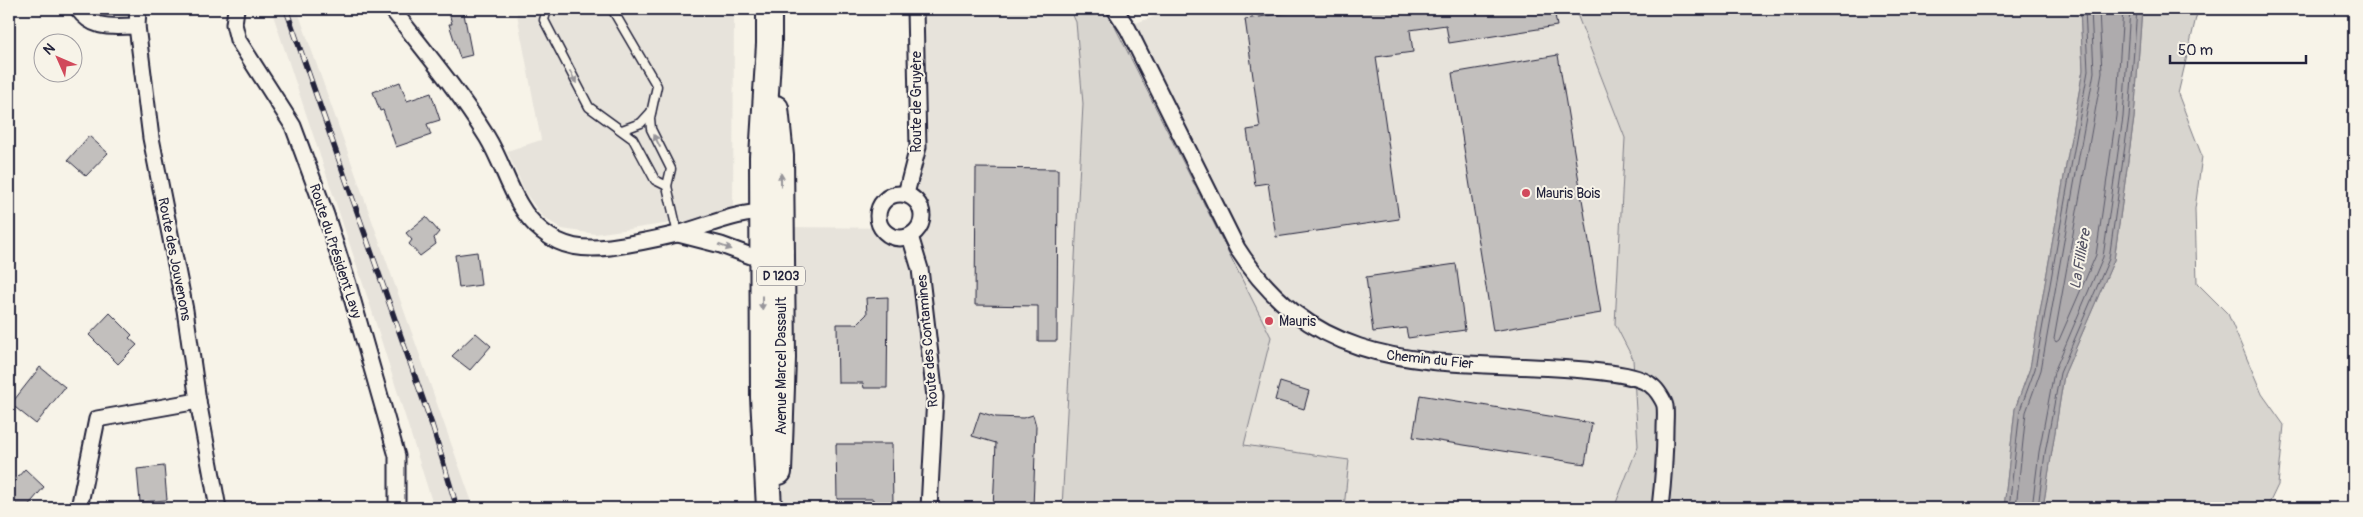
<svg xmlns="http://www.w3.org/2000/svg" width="2363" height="517" font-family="Pangolin,sans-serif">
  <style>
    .built { fill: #e7e3db }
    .green { fill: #d8d5cf; stroke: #7d7c85 }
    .water { fill: #aeabad; stroke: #76747f }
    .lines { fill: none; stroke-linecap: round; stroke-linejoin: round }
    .shore { stroke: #5a5969; stroke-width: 1 }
    .building { fill: #c2bfbd; stroke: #22223b }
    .lane-casing { stroke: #22223b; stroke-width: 11 }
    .street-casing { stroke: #22223b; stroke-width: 19 }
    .primary-casing { stroke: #22223b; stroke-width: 28 }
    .lane { stroke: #f7f3e8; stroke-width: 8 }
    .street { stroke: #f7f3e8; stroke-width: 15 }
    .primary { stroke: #f7f3e8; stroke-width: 24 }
    .rail-casing { stroke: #22223b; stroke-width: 5.5 }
    .rail { stroke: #f7f3e8; stroke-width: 4; stroke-dasharray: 11; stroke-linecap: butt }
    .oneway { fill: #97959a }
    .poi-dot { fill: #d1495b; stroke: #f7f3e8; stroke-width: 2 }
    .labels { text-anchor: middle; stroke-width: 4; stroke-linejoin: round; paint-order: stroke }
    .shield { fill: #f7f3e8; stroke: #62616f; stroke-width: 1 }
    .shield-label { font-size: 12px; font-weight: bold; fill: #22223b }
    .street-label { font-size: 14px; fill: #22223b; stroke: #f7f3e8 }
    .poi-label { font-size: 14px; fill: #22223b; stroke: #f7f3e8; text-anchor: start }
    .water-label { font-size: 15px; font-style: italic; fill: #535263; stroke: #f7f3e8 }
  </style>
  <rect width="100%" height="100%" fill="#f7f3e8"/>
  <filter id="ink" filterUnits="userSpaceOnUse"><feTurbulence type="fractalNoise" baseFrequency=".02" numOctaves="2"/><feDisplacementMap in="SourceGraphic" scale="10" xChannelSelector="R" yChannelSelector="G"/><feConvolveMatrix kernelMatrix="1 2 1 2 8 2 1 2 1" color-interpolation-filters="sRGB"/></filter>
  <g filter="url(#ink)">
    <!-- built -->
    <g class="built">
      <path d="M271,9H297L474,508H434L371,308Z"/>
      <path d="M516,9H734L733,214L595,234L562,229L543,217L526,194L507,151L541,140Z"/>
      <path d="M917,9H1070L1076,22L1083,104L1062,508H775L768,227L918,228Z"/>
      <path d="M1191,9H1575L1625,138L1615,324L1633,359L1638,446L1614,508H1344L1349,460L1244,445L1271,337L1118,29L1165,13Z"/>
    </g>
    <!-- green -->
    <g class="green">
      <path d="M1070,9H1106L1271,337L1244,445L1349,460L1344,508H1062L1083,104L1076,22Z"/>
      <path d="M1575,9H2080L2083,70L2030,368L2015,409L2004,508H1614L1638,446L1633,359L1615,324L1625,138Z"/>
      <path d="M2142,9H2198L2178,94L2202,156L2195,209L2197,283L2228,314L2262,394L2284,425L2278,485L2267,508H2043L2064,375L2114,260L2134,118Z"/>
    </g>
    <!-- water -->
    <path class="water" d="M2080,9H2142L2134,118L2114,260L2064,375L2043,508H2004L2015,409L2030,368L2083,70Z"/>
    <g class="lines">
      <!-- shore -->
      <g class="shore">
        <path d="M2099,9L2102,73L2054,339L2056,342L2059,340L2096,255L2116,116L2123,9"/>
        <path d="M2009,508L2020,410L2035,369L2088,71L2085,9"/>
        <path d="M2016,508L2026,412L2041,370L2094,72L2091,9"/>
        <path d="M2032,508L2039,452L2054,372L2103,257L2123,117L2130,9"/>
        <path d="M2038,508L2045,453L2060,373L2109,259L2129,117L2137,9"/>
      </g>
    </g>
    <!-- building -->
    <g class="building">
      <path d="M448,9H463L472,55L460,58L449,24H452Z"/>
      <path d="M1316,9H1554L1557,26L1449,43L1446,25L1410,30L1413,52L1376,57L1399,219L1276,237L1268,183L1255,185L1247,130L1260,128L1245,19Z"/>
      <path d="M1558,55L1601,313L1493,331L1452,73Z"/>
      <path d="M400,82L407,101L431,93L440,120L427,124L431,135L396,147L383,110L380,111L373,92Z"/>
      <path d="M89,136L108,153L86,176L68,160Z"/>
      <path d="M976,168L1058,169L1057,341H1038V306L975,305Z"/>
      <path d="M426,217L439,232L434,238L436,244L420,256L409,244L412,240L406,233Z"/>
      <path d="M477,252L481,285L459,288L455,255Z"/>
      <path d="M1456,264L1465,330L1408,338L1406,328L1373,332L1366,277Z"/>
      <path d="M888,297L887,388H864L863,383H838L837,324H857L867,314L866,298Z"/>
      <path d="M110,313L132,335L129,338L137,345L118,364L89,335Z"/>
      <path d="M476,333L491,346L470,370L452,356Z"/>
      <path d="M40,367L65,387L36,424L11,404Z"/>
      <path d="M1280,382L1309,391L1304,409L1275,400Z"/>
      <path d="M1420,395L1592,423L1585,464L1413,437Z"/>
      <path d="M980,412L996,417L1023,418L1033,415L1036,426L1033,508H993L996,443L972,436Z"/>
      <path d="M836,444H892L893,507H873V499H837Z"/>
      <path d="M164,466L167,500L140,502L137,469Z"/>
      <path d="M25,469L44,487L26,508H15L9,503V487Z"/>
    </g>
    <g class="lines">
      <!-- lane casing -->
      <g class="lane-casing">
        <g id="lane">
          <path d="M547,9L544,20L589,107L633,139L655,180L667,186"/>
          <path d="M612,9L657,86L650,118L651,129L671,169L667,186L678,234"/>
          <path d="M622,130L641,123L651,112"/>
        </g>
      </g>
      <!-- street casing -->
      <g class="street-casing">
        <g id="street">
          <path d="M78,9C94,31 113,26 137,26"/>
          <path d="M138,9L137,26L151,138L185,310L198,401L218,508"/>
          <path d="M236,9L234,24L238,40L293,126L326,215L348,284L397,456V508"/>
          <path d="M392,9C425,51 459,92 487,137C506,168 513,208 542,231C563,248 584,250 610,247C632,244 656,239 677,234C708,226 738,211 769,212"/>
          <path d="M1115,9L1128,29L1237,248C1323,383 1446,358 1584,370C1601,372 1640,374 1653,387C1657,390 1664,401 1665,406C1666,413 1665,422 1665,429C1665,456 1663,482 1660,508"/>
          <circle cx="900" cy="216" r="22"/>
          <path d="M906,194L918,147L915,9"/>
          <path d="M678,234L721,245L762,260H770"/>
          <path d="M910,236L920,269L935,397L929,508"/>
          <path d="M79,508L97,419L198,401"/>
        </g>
      </g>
      <!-- primary casing -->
      <g class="primary-casing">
        <g id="primary">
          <path d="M769,9V44L762,157L763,397L769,508"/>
          <path d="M776,108L781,156L783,358L779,472"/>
        </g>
      </g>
      <!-- lane -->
      <use href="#lane" class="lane"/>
      <!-- street -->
      <use href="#street" class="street"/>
      <!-- primary -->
      <use href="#primary" class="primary"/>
      <!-- rail casing -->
      <g class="rail-casing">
        <path id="rail" d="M286,9L432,425L457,508"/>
      </g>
      <!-- rail -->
      <use href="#rail" class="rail"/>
    </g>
    <!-- one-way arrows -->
    <defs><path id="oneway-solid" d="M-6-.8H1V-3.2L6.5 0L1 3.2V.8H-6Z" transform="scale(1.25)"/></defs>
    <g class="oneway">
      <use href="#oneway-solid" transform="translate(573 77) rotate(62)"/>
      <use href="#oneway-solid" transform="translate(657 141) rotate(-116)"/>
      <use href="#oneway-solid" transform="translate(781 180) rotate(-90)"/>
      <use href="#oneway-solid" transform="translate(725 247) rotate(19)"/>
      <use href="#oneway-solid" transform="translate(762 303) rotate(90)"/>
    </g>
  </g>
  <!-- markers -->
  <g class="poi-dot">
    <circle cx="1526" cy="193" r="5"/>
    <circle cx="1269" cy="321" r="5"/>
  </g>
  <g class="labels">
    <!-- shield labels -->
    <rect class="shield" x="757" y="266.5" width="48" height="19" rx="4"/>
    <g class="shield-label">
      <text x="781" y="280">D 1203</text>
    </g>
    <!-- street labels -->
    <g class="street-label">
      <text transform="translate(916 102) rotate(-90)" y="5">Route de Gruyère</text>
      <text transform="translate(336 251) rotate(72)" y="5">Route du Président Lavy</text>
      <text transform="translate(175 259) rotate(79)" y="5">Route des Jouvenons</text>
      <text transform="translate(927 341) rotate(-95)" y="5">Route des Contamines</text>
      <text transform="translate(1430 359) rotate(6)" y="5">Chemin du Fier</text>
      <text transform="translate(781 366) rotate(-90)" y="5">Avenue Marcel Dassault</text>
    </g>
    <!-- poi labels -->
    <g class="poi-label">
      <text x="1536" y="198">Mauris Bois</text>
      <text x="1279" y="326">Mauris</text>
    </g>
    <!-- water labels -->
    <g class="water-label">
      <text transform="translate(2080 259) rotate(-80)" y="5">La Fillière</text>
    </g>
  </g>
  <!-- margin -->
  <rect width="2363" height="517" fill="none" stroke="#f7f3e8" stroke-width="30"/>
  <rect x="15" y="15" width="2333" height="487" fill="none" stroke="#22223b" stroke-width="2" filter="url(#ink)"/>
  <!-- north arrow -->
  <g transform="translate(58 58) rotate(315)"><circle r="24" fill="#f7f3e8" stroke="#a29fa3"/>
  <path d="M0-4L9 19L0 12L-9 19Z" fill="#d1495b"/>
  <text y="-8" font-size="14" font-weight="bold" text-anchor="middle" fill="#22223b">N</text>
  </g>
  <!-- scale -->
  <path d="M2170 55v8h136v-8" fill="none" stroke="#22223b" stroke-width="2.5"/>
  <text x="2178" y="55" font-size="15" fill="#22223b" stroke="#f7f3e8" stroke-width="4" paint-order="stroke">50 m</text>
</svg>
